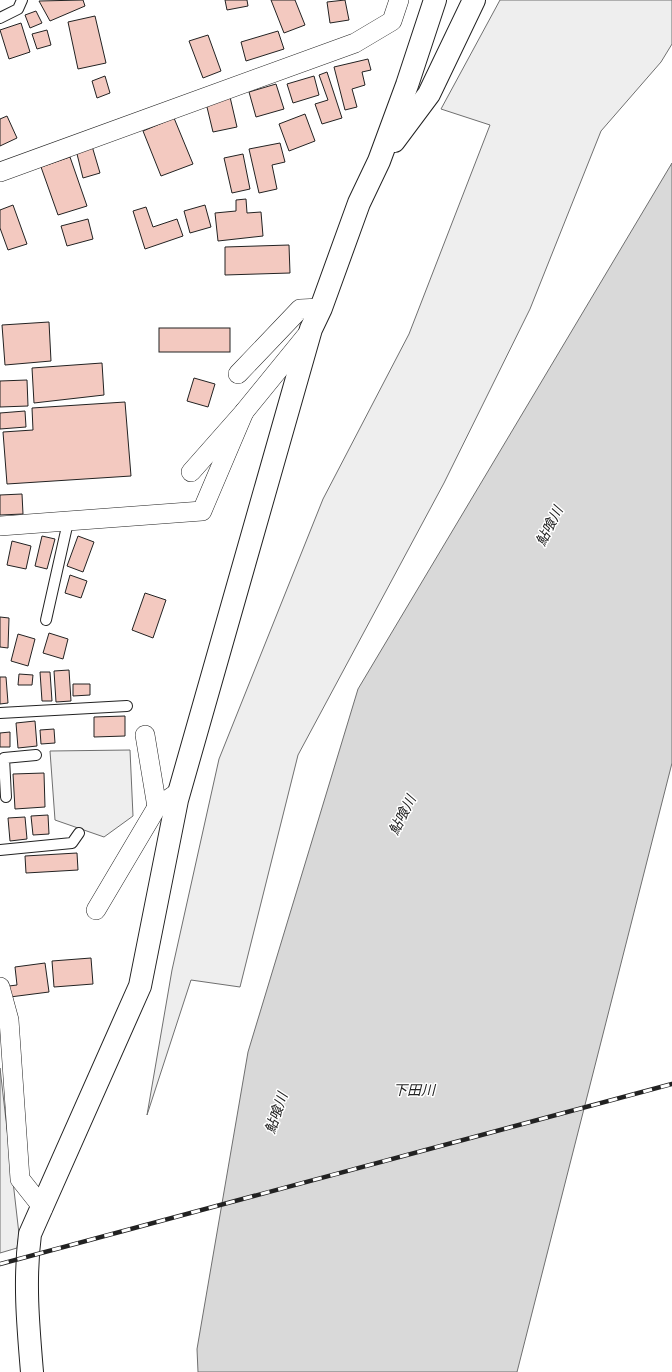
<svg xmlns="http://www.w3.org/2000/svg" width="672" height="1372" font-family="Merriweather,'Noto Sans JP',serif">
  <style>
    .green { fill: #eee; stroke: #6f6f6f }
    .water { fill: #d9d9d9; stroke: #6f6f6f }
    .building { fill: #f3c9c0; stroke: #222 }
    .lines { fill: none; stroke-linecap: round; stroke-linejoin: round }
    .lane-casing { stroke: #222; stroke-width: 12 }
    .street-casing { stroke: #222; stroke-width: 20 }
    .secondary-casing { stroke: #222; stroke-width: 24 }
    .lane { stroke: #fff; stroke-width: 10 }
    .street { stroke: #fff; stroke-width: 19 }
    .secondary { stroke: #fff; stroke-width: 22 }
    .rail-casing { stroke: #222; stroke-width: 4.5 }
    .rail { stroke: #fff; stroke-width: 3; stroke-dasharray: 9; stroke-linecap: butt }
    .labels { text-anchor: middle; stroke-width: 3; stroke-linejoin: round; paint-order: stroke }
    .water-label { font-size: 14px; font-style: italic; fill: #222; stroke: #fff }
  </style>
  <rect width="100%" height="100%" fill="#fff"/>
  <!-- green -->
  <g class="green">
    <path d="M500,0H672V44L661,62L601,131L530,309L444,483L298,755L240,987L191,980L147,1115L172,970L219,759L323,499L409,334L490,125L441,109Z"/>
    <path d="M130,750L133,816L104,837L55,820L50,751Z"/>
    <path d="M0,1068L19,1234L17,1248L0,1253Z"/>
  </g>
  <!-- water -->
  <path class="water" d="M672,163V763L517,1372H198L197,1349L248,1052L358,689Z"/>
  <!-- building -->
  <g class="building">
    <path d="M83,0L85,6L50,21L39,1Z"/>
    <path d="M225,0H247L248,6L227,10Z"/>
    <path d="M271,0H295L305,25L284,33Z"/>
    <path d="M345,0L349,20L330,23L327,2Z"/>
    <path d="M36,11L42,23L30,28L25,15Z"/>
    <path d="M95,16L106,63L78,69L68,22Z"/>
    <path d="M21,23L30,52L9,59L0,30Z"/>
    <path d="M47,30L51,45L37,49L32,34Z"/>
    <path d="M278,31L284,49L246,61L241,42Z"/>
    <path d="M208,35L221,71L203,78L189,41Z"/>
    <path d="M368,59L371,70L362,72L365,85L352,89L357,107L345,110L334,67Z"/>
    <path d="M327,72L342,118L322,124L315,104L328,100L319,75Z"/>
    <path d="M105,76L110,93L97,98L92,81Z"/>
    <path d="M314,76L319,95L293,103L287,84Z"/>
    <path d="M276,84L284,109L256,117L249,92Z"/>
    <path d="M230,97L237,127L213,132L206,103Z"/>
    <path d="M305,114L315,141L289,151L279,124Z"/>
    <path d="M7,116L17,138L0,146V119Z"/>
    <path d="M174,118L193,164L161,176L143,131Z"/>
    <path d="M280,143L285,162L272,165L277,189L259,193L249,149Z"/>
    <path d="M92,146L100,173L83,178L76,150Z"/>
    <path d="M243,154L250,189L232,193L224,158Z"/>
    <path d="M70,157L87,206L58,215L41,167Z"/>
    <path d="M246,199L247,213L261,212L263,236L218,241L215,213L236,211V200Z"/>
    <path d="M13,205L27,244L8,250L0,228V210Z"/>
    <path d="M205,205L211,227L190,233L184,211Z"/>
    <path d="M146,207L153,227L177,219L183,236L145,249L133,211Z"/>
    <path d="M88,219L93,239L67,246L61,226Z"/>
    <path d="M289,245L290,273L225,275V247Z"/>
    <path d="M49,322L51,361L5,365L2,325Z"/>
    <rect x="159" y="328" width="71" height="24"/>
    <path d="M102,363L104,395L34,403L32,368Z"/>
    <path d="M194,378L215,384L208,407L187,401Z"/>
    <path d="M27,380L28,406L0,407V381Z"/>
    <path d="M125,402L131,476L7,484L3,432L33,430L32,408Z"/>
    <path d="M25,411L26,427L0,429V413Z"/>
    <path d="M22,494L23,514L0,515V495Z"/>
    <path d="M42,536L55,539L47,569L35,566Z"/>
    <path d="M78,536L94,542L83,572L67,566Z"/>
    <path d="M12,541L31,546L26,569L7,565Z"/>
    <path d="M70,575L87,581L81,598L65,593Z"/>
    <path d="M145,593L166,600L153,638L132,630Z"/>
    <path d="M0,617L9,618L8,648L0,647Z"/>
    <path d="M49,633L68,639L63,659L43,653Z"/>
    <path d="M18,634L35,639L28,666L11,661Z"/>
    <path d="M69,670L71,701L56,702L54,671Z"/>
    <path d="M40,672H50L52,701H42Z"/>
    <path d="M19,674L33,675L32,685H18Z"/>
    <path d="M0,677H6L8,703L0,704Z"/>
    <path d="M73,684H90V695L73,696Z"/>
    <path d="M125,716V736L94,737V717Z"/>
    <path d="M35,721L37,746L18,748L16,723Z"/>
    <path d="M54,729L55,743L41,744L40,730Z"/>
    <path d="M10,732V747H0V733Z"/>
    <path d="M44,773L45,807L15,809L13,774Z"/>
    <path d="M48,815L49,834L33,835L31,816Z"/>
    <path d="M25,817L27,839L10,841L8,818Z"/>
    <path d="M77,853L78,870L26,873L25,856Z"/>
    <path d="M91,958L93,984L54,987L52,961Z"/>
    <path d="M45,963L49,992L10,997L9,986L17,985L15,967Z"/>
  </g>
  <g class="lines">
    <!-- lane casing -->
    <g class="lane-casing">
      <g id="lane">
        <path d="M0,18L18,9L22,0"/>
        <path d="M46,620L68,522"/>
        <path d="M0,713L127,706"/>
        <path d="M6,797L4,758L36,755"/>
        <path d="M0,850L72,843L79,833"/>
      </g>
    </g>
    <!-- street casing -->
    <g class="street-casing">
      <g id="street">
        <path d="M0,172L355,43L392,21L399,0"/>
        <path d="M238,374L300,309L321,308"/>
        <path d="M191,472L244,412L310,331"/>
        <path d="M0,526L202,511L244,412"/>
        <path d="M145,735L157,807"/>
        <path d="M96,910L157,807L180,791"/>
        <path d="M0,987L9,1020L20,1179L43,1208"/>
      </g>
    </g>
    <!-- secondary casing -->
    <g class="secondary-casing">
      <g id="secondary">
        <path d="M394,141L429,94L474,0"/>
        <path d="M32,1372C28,1325 24,1280 30,1234L140,986L177,800L311,329L321,308L359,203L379,161L407,85L435,0"/>
      </g>
    </g>
    <!-- lane -->
    <use href="#lane" class="lane"/>
    <!-- street -->
    <use href="#street" class="street"/>
    <!-- secondary -->
    <use href="#secondary" class="secondary"/>
    <!-- rail casing -->
    <g class="rail-casing">
      <path id="rail" d="M0,1264L672,1084"/>
    </g>
    <!-- rail -->
    <use href="#rail" class="rail"/>
  </g>
  <g class="labels">
    <!-- water labels -->
    <g class="water-label">
      <text transform="translate(549 526) rotate(-63)" y="5">鮎喰川</text>
      <text transform="translate(402 815) rotate(-63)" y="5">鮎喰川</text>
      <text x="414" y="1095">下田川</text>
      <text transform="translate(276 1113) rotate(-71)" y="5">鮎喰川</text>
    </g>
  </g>
</svg>
